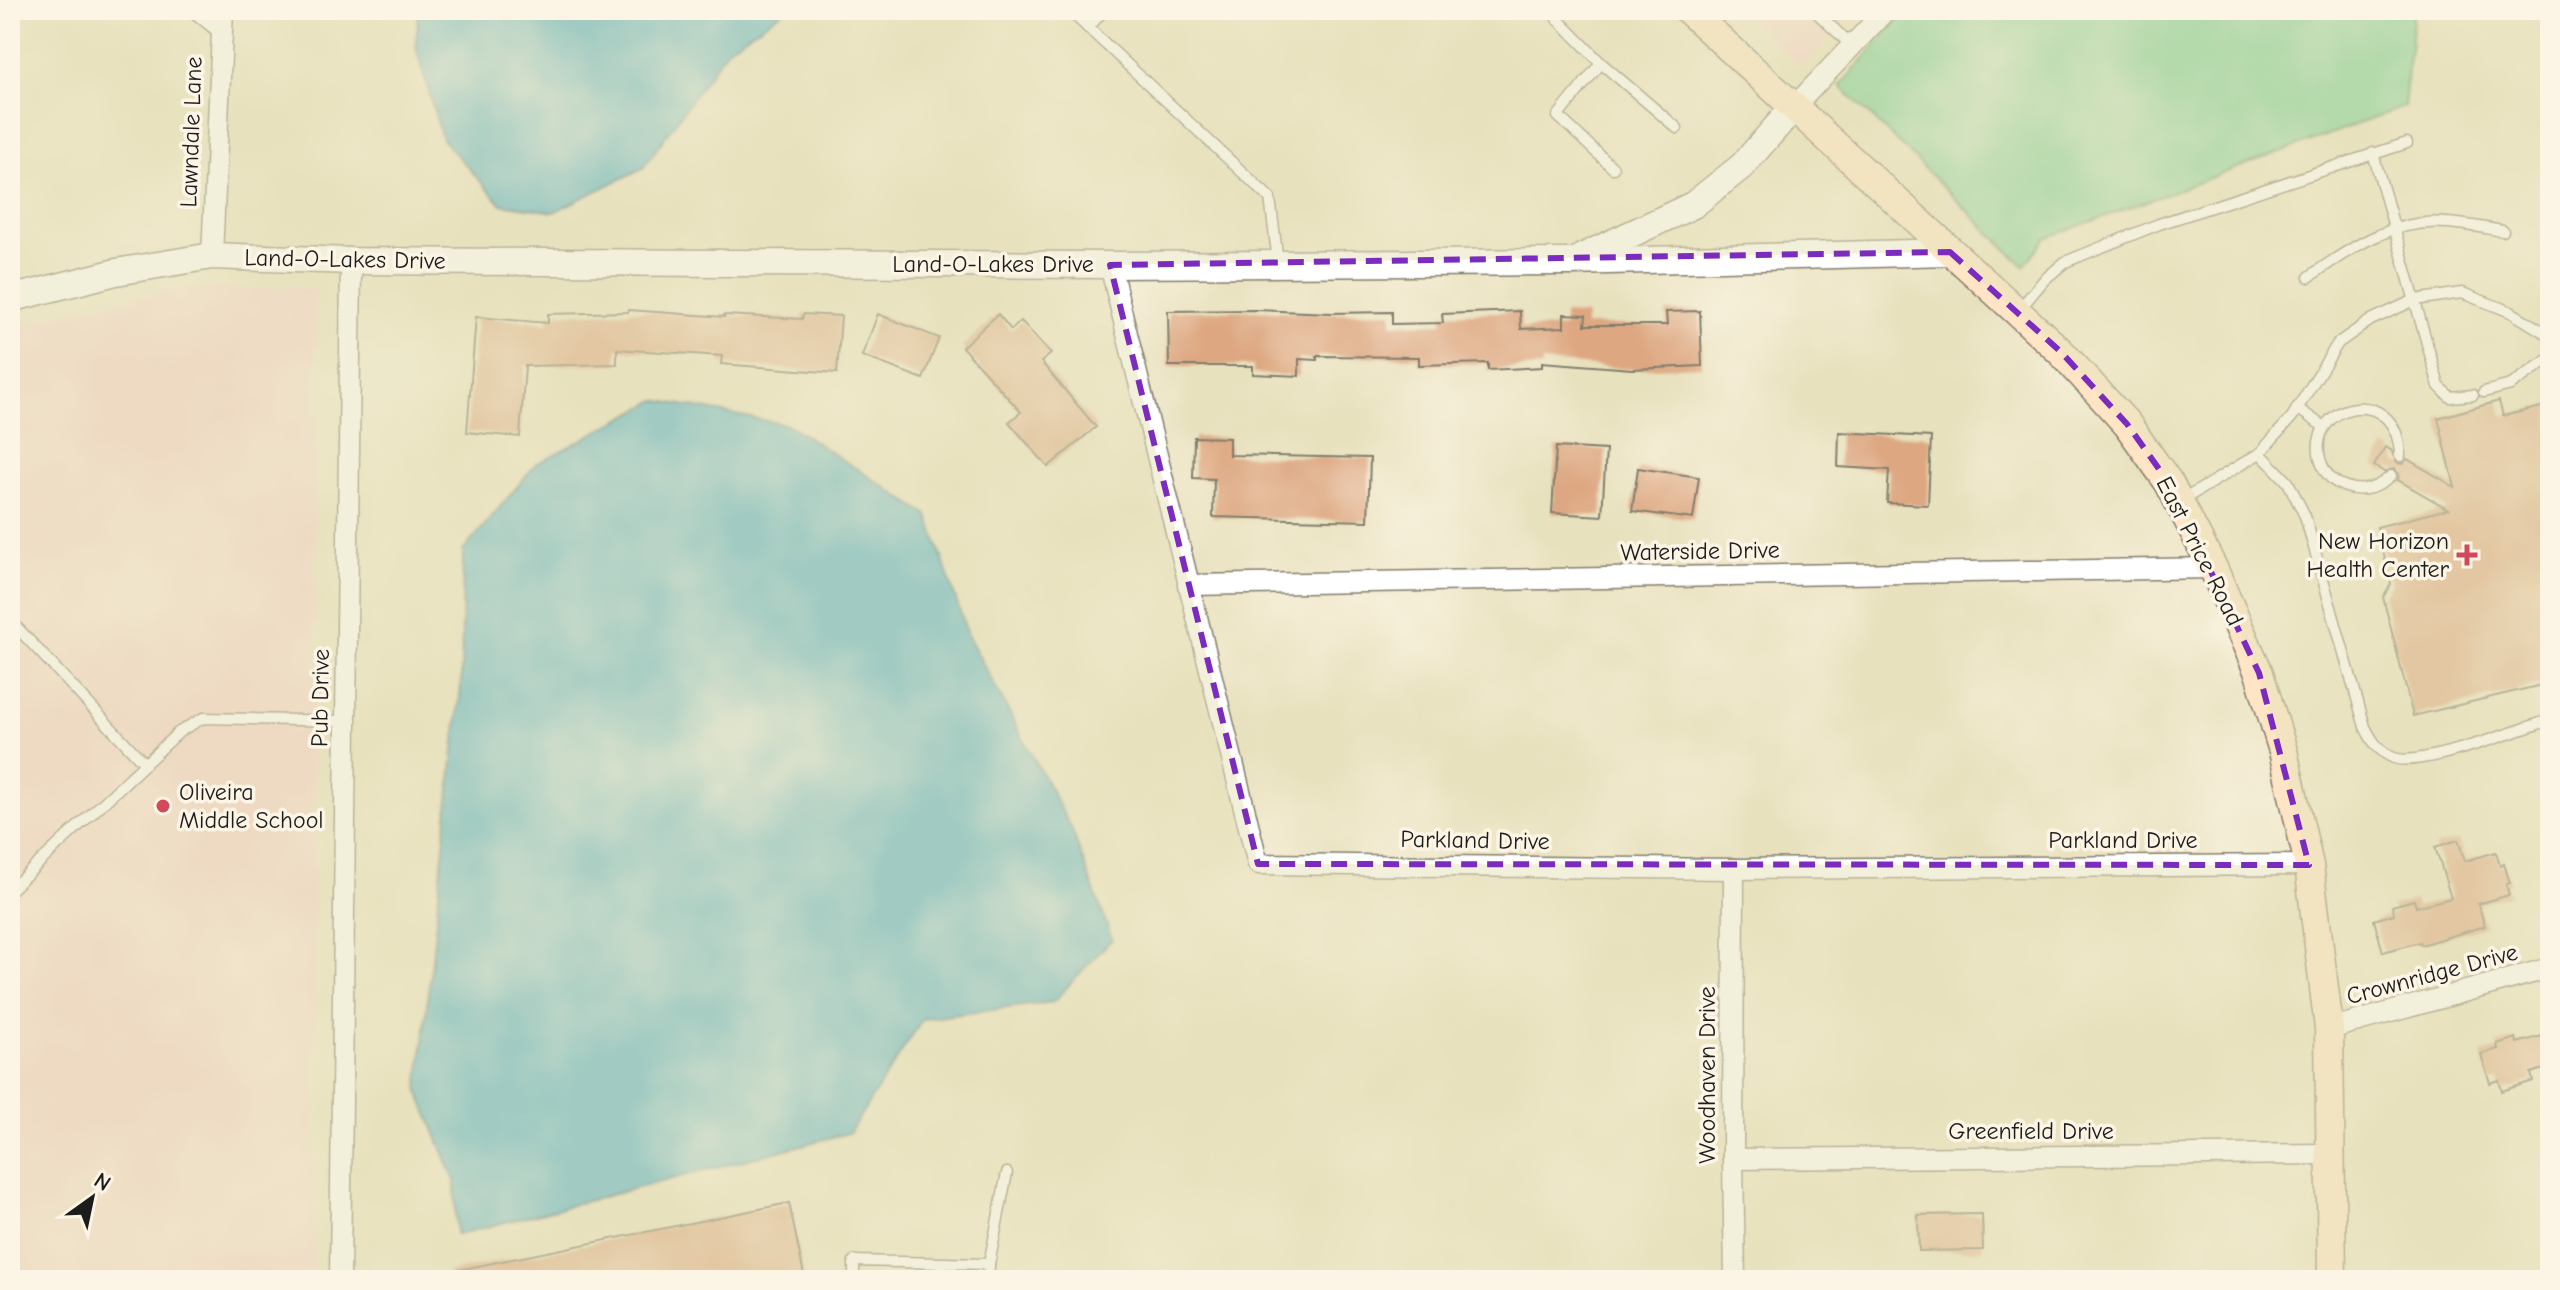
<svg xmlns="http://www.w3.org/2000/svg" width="2560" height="1290" font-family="'Comic Neue',sans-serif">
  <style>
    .built { fill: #f7d0c9 }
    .green { fill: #76cf96; stroke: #497659; stroke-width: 2 }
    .water { fill: #48adc8; stroke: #326472; stroke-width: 2 }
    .building { fill: #dda781 }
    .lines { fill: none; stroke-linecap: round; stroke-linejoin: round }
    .service-casing { stroke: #827e6d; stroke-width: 13 }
    .minor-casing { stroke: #827e6d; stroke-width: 23 }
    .tertiary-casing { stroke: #827e6d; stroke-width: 29 }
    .secondary-casing { stroke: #827e6d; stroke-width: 31 }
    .service { stroke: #fff; stroke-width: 10 }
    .minor { stroke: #fff; stroke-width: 20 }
    .tertiary { stroke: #fff; stroke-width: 26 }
    .secondary { stroke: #ffe4c6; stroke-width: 28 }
    .marked { fill: none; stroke: #7b2cbf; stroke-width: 6; stroke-dasharray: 16 10; stroke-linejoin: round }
    .poi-dot { fill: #d1495b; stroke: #fcf5e5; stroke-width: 3 }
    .labels { text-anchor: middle; stroke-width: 7; stroke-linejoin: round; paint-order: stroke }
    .street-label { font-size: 24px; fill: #1c1c1c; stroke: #fcf5e5 }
    .poi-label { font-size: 24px; fill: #1c1c1c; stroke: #fcf5e5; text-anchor: end }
  </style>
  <rect width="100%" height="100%" fill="#fcf5e5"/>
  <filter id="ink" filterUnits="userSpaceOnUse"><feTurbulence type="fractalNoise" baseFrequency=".0125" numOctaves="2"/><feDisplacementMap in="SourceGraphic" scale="16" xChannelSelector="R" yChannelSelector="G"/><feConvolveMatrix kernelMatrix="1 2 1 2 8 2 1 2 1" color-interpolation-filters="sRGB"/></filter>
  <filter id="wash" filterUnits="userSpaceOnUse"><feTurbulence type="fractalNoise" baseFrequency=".006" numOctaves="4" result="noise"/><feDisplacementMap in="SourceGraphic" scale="32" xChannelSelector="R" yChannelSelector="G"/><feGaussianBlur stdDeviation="1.8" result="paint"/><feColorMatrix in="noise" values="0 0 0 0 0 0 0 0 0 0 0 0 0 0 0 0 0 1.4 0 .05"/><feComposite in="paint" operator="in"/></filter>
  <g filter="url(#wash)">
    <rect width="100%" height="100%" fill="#e8e1be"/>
    <!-- built -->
    <g class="built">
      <path d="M1739,10H1857L1802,67Z"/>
      <path d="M180,288H316L314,1280H10V331L37,319Z"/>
    </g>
    <!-- green -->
    <path class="green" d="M1907,10H2414L2404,107L2046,238L2024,266L1840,86Z"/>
    <!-- water -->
    <g class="water">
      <path d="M418,10H785L728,48L643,168L554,212L501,204L442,139L416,47Z"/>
      <path d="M656,400L789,425L928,515L968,636L1071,828L1112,939L1053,1002L923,1019L849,1133L456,1235L455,1181L418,1090L461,685L463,551L536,464Z"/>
    </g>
    <g id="blocks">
      <!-- building -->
      <g class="building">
        <path d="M629,310L724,317V315L802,319L803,314L841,316L837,373L721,364L722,356L617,349V364L525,366L520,437L467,432L476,317L548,323V314L628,312Z"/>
        <path d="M1255,310L1331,313L1392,312V324L1443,323L1442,314L1520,311L1521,329L1564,327V314L1586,315L1585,325H1667L1666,312L1700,311L1702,366L1632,369L1542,362V367L1488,370V363L1419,365V357L1317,356V360L1299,359V376L1253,374V366H1169L1168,311Z"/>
        <path d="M878,314L939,338L923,379L862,356Z"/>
        <path d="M998,314L1011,330L1021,321L1051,354L1041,362L1096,427L1048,467L1009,422L1021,412L962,347Z"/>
        <path d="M2499,401L2503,416L2550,405V683L2413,716L2383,597L2391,584L2377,527L2448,509L2398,480L2399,474L2394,469L2384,472L2374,466L2385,447L2391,450L2397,463L2402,464L2407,459L2455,487L2438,418Z"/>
        <path d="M1839,432L1931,437L1928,505L1887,503L1889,470L1838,467Z"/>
        <path d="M1194,437L1229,438V455L1370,458L1368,521L1213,517L1214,479L1193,478Z"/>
        <path d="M1556,447L1606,450L1602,516L1552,513Z"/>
        <path d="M1638,468L1699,477L1693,519L1632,511Z"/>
        <path d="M2458,840L2465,861L2496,852L2500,866L2504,864L2510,883L2506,884L2509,895L2478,904L2485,926L2421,945L2420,942L2383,952L2374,920L2394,914L2392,906L2414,900L2416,907L2451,898L2435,847Z"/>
        <path d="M2542,1036L2550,1067L2531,1073L2533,1081L2502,1091L2499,1080L2490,1083L2481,1054L2498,1049L2497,1044L2516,1038L2517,1043Z"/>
        <path d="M789,1203L805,1280H448V1272Z"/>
        <path d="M1982,1214L1983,1250L1919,1251L1918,1215Z"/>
      </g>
    </g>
  </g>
  <g filter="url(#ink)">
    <use href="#blocks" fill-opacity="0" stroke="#827e6d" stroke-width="2"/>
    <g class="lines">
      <!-- service casing -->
      <g class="service-casing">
        <g id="service">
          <path d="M1069,10L1270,198L1278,262"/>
          <path d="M1549,10L1601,63"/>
          <path d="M1814,10L1852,46"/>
          <path d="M1088,28L1104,10"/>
          <path d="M2373,153L2439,386L2450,397L2473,395"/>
          <path d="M1613,168L1558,116L1601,63L1677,128"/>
          <path d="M2309,277C2350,248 2394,218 2447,223C2466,224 2485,228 2503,231"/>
          <path d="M2018,311L2044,280L2065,262L2159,224L2407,143"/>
          <path d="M2484,392L2511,385L2550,358"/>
          <path d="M2297,408L2324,427"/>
          <path d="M2260,453L2288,482L2305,516L2365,727C2372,741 2379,752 2394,758C2419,768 2520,729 2550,720"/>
          <path d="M2391,476C2378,488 2364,493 2346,487C2334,483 2325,474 2321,462C2303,404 2398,379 2400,456"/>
          <path d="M2181,501L2260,453L2292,417L2338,343L2371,320L2415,300L2462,293L2511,312L2550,336"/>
          <path d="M10,620L145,764"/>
          <path d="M10,890L179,732L203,718L346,721"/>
          <path d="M989,1264L1007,1173"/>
          <path d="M854,1280V1261L989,1264L988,1280"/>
        </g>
      </g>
      <!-- minor casing -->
      <g class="minor-casing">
        <g id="minor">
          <path d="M199,10L221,28"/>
          <path d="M1794,107L1886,10"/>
          <path d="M212,256L223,10"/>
          <path d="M1110,265L1258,864L1734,869L2309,865"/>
          <path d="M1188,585L2213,568"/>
          <path d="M1734,869L1733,1159L1735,1280"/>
          <path d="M2329,1029L2550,968"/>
          <path d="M1733,1159L2330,1154"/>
          <path d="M340,1280L351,261"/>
        </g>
      </g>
      <!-- tertiary casing -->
      <g class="tertiary-casing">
        <g id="tertiary">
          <path d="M1582,257L1693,205L1742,166L1794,107"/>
          <path d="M10,299L116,272L212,256L351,261L1110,265L1571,262L1950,252"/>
        </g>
      </g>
      <!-- secondary casing -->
      <g class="secondary-casing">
        <path id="secondary" d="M1688,10L2061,352L2127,424L2169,483L2213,568L2259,673L2283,751L2309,865L2329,1029L2332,1280"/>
      </g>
      <!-- service -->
      <use href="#service" class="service"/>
      <!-- minor -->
      <use href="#minor" class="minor"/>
      <!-- tertiary -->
      <use href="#tertiary" class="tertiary"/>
      <!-- secondary -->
      <use href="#secondary" class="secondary"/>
    </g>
  </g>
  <!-- marked area -->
  <path d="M0 0H2560V1290H0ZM1950,252L2061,352L2127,424L2169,483L2259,673L2309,865L1258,864L1110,265Z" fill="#e8e1be" fill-opacity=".55" fill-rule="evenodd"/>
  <path class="marked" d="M1950,252L2061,352L2127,424L2169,483L2259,673L2309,865L1258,864L1110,265Z"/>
  <!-- markers -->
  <g class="poi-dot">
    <path d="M2463 543h8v8h8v8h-8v8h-8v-8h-8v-8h8z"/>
    <circle cx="163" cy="806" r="8"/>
  </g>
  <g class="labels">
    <!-- street labels -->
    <g class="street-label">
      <text transform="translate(191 132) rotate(-88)" y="8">Lawndale Lane</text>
      <text transform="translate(345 259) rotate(1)" y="8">Land-O-Lakes Drive</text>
      <text x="993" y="272">Land-O-Lakes Drive</text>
      <text transform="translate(1700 551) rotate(-1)" y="8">Waterside Drive</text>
      <text transform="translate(2200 551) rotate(63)" y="8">East Price Road</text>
      <text transform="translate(320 698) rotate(-89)" y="8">Pub Drive</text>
      <text transform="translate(1475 840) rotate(1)" y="8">Parkland Drive</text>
      <text x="2123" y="848">Parkland Drive</text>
      <text transform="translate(2432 974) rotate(-15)" y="8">Crownridge Drive</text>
      <text transform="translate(1707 1075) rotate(-90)" y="8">Woodhaven Drive</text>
      <text x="2031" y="1139">Greenfield Drive</text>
    </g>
    <!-- poi labels -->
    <g class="poi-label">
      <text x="2449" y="549">New Horizon<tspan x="2449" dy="28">Health Center</tspan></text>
      <text x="179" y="800" text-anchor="start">Oliveira<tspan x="179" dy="28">Middle School</tspan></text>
    </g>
  </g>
  <!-- margin -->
  <rect width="2560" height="1290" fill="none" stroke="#fcf5e5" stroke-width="40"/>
  <!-- north arrow -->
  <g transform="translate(92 1198) rotate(33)" stroke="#fcf5e5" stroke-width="6" paint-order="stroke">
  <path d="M0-6L14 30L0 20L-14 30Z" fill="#1c1c1c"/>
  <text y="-12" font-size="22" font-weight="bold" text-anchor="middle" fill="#1c1c1c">N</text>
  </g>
</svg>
